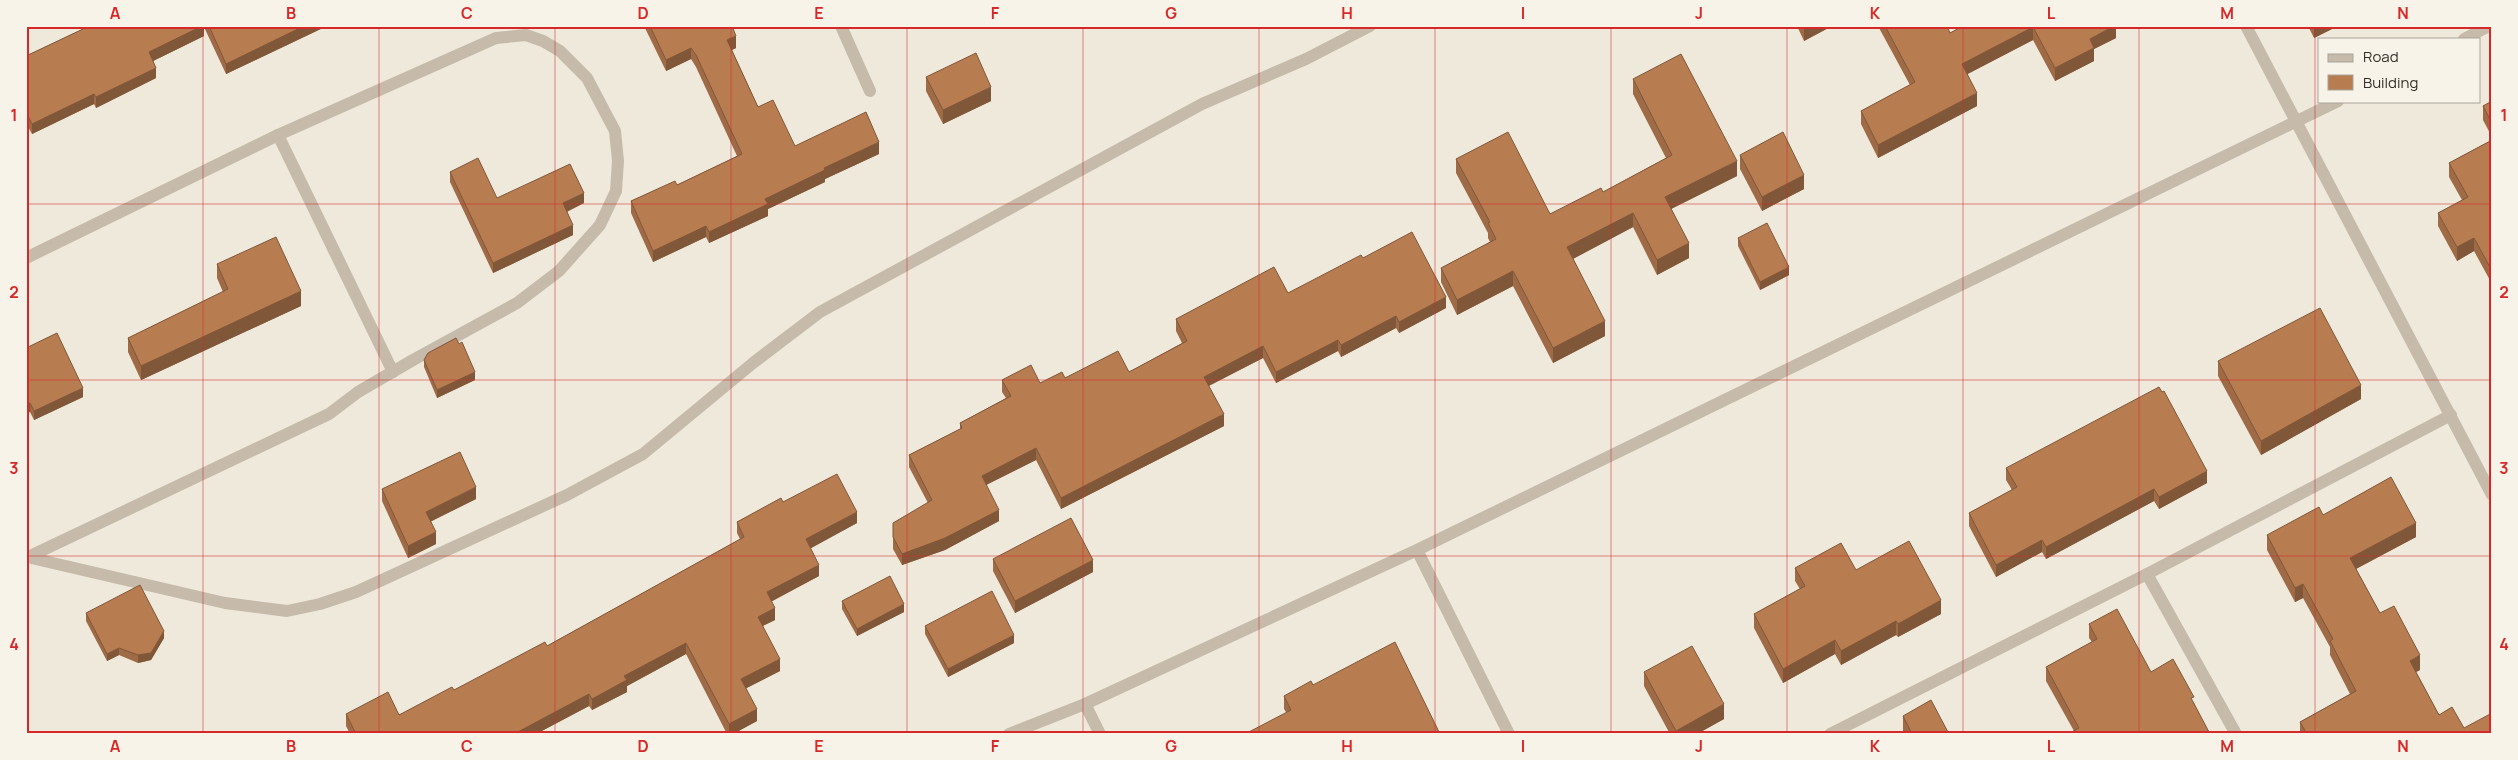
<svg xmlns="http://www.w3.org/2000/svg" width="2518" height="760" font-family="Manrope,sans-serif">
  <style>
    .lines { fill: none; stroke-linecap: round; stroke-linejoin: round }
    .minor { stroke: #c6bbaa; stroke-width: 12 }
    .wall { fill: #9e6b46 }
    .shaded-wall { fill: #815739 }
    .building { fill: #b87c51; stroke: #815739 }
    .grid { fill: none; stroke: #d62828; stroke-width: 1; stroke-opacity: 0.55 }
    .neatline { fill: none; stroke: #d62828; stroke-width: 2 }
    .grid-label { font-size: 16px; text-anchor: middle; font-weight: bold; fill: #d62828 }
  </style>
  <rect width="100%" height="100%" fill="#efe9dc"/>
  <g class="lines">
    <!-- minor -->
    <g class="minor">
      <path d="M841,26L870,91"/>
      <path d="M2246,26L2492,495"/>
      <path d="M2464,39L2489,26"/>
      <path d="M278,135L393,372"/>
      <path d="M26,258L278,135L496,38L526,35L543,41L560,51L587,78L615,131L618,161L616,191L600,225L559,271L517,303L413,360L358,392L329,414L26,558"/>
      <path d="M1417,550L1509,734"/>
      <path d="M27,557L225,603L287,611L320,604L356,592L567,495L643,454L753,363L820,312L1202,104L1306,59L1370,26"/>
      <path d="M2147,574L2236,734"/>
      <path d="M1085,704L1100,734"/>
      <path d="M1009,734L1085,704L1417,550L2338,101"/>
      <path d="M1830,734L2147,574L2451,415"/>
    </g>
  </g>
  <!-- wall -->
  <g class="wall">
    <path d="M84,26H327L226,74L204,27V36L153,61L156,78L96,108L94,104L32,134L26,123V56L83,29Z"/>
    <path d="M644,26H732L736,48L732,50L758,107L795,146L879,154L825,179V182L768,209V216L709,243L706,237L653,262L631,213V201L677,185L737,156L696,67L691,59L666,71Z"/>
    <path d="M1797,26H1832L1804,41Z"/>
    <path d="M1878,26H1947L1950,33L1963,26H2116V38L2094,49V61L2055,81L2033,40L1967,74L1977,106L1878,158L1861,124V111L1910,85Z"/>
    <path d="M2308,26H2338L2314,38Z"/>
    <path d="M926,77L991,101L943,124L926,91Z"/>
    <path d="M1633,79L1737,176L1671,209L1689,258L1657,275L1633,227L1573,259L1605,336L1553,363L1513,286L1457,315L1441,282V268L1490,242L1488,238V233L1456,173V159L1550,214L1603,192L1666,158L1633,94Z"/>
    <path d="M2492,101V137L2483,120V106Z"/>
    <path d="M2492,140V284L2474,251L2457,261L2438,226V213L2462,200L2449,177V163Z"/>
    <path d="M1740,155L1804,189L1762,211L1740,169Z"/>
    <path d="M450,172L497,198L584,203L567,212L573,235L493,273L450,182Z"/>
    <path d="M1738,238L1789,275L1760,290L1738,246Z"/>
    <path d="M1363,258L1446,308L1399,333L1396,328L1341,357L1338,351L1276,383L1263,358L1209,386L1224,426L1061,509L1036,460L986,485L999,521L945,550L902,565L893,549V523L928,503L909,467V455L960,429V423L1006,398L1002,392V380L1040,383L1065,378L1129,372L1182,343L1176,331V319L1288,293Z"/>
    <path d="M217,264L301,306L141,380L128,352V338L223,292L217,278Z"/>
    <path d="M26,348L83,397L34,420L30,412Z"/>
    <path d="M424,360L475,380L437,398L424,367Z"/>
    <path d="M2218,361L2361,399L2261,455L2218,376Z"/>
    <path d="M2006,468L2207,483L2159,509L2154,501L2046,559L2042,552L1996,577L1969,526V513L2012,490L2006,480Z"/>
    <path d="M382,489L476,499L431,521L436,544L408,558L382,501Z"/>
    <path d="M783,502L857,523L810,548L819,576L771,601L775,620L763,626L780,671L746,688L757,721L733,734H727L686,654L627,686V692L592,710L589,706L536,734H350L346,726V714L399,715L454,690L547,646L740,539L737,533V522Z"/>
    <path d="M2323,515L2416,537L2356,569L2380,613L2420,670L2416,672L2439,715L2464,728L2492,734H2300V722L2350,694L2330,655V647L2303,598L2295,602L2267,550V535Z"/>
    <path d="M993,559L1093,572L1015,613L993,571Z"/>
    <path d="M1795,568L1941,614L1898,637L1896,635L1841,665L1835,654L1783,683L1754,628V614L1800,589L1795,581Z"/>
    <path d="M842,601L904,612L857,636L842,609Z"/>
    <path d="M86,613L164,638L151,660L138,663L119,655L107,661L86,621Z"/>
    <path d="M2089,624L2151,672L2194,703L2209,734L2074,731L2046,681V667L2092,642L2089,638Z"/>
    <path d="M925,626L1014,643L948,677L925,634Z"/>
    <path d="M1644,672L1724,719L1697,734H1670L1644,686Z"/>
    <path d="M1313,685L1440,734L1286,712L1284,709V696Z"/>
    <path d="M1903,716L1949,734H1904L1903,731Z"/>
  </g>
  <!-- shaded-wall -->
  <g class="shaded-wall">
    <path d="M202,26H204V36L149,63V52Z"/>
    <path d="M304,26H327L226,74V64Z"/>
    <path d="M1808,26H1832L1804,41V28Z"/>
    <path d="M2114,26H2116V38L2094,49V61L2055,81V68L2090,39Z"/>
    <path d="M2314,26H2338L2314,38Z"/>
    <path d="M2033,27V40L1962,77V64Z"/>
    <path d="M736,36V48L727,52V40Z"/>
    <path d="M691,48V59L666,71V60Z"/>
    <path d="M156,68V78L96,108V97Z"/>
    <path d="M991,87V101L943,124V110Z"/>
    <path d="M1977,93V106L1878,158V145Z"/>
    <path d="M94,94V104L32,134V124Z"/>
    <path d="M879,142V154L825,179V182L768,209V216L709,243V232L765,199L824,168Z"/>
    <path d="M1737,161V176L1665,212V197Z"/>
    <path d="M1804,175V189L1762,211V197Z"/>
    <path d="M584,193V203L563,213V203Z"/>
    <path d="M1633,213V227L1567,262V247Z"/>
    <path d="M573,225V235L493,273V263Z"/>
    <path d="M706,226V237L653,262V251Z"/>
    <path d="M2474,238V251L2457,261V247Z"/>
    <path d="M1689,243V258L1657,275V260Z"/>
    <path d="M1789,267V275L1760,290V282Z"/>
    <path d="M1513,271V286L1457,315V300Z"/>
    <path d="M301,291V306L141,380V366Z"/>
    <path d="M1446,297V308L1399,333V322Z"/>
    <path d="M1396,316V328L1341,357V345Z"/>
    <path d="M1605,321V336L1553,363V348Z"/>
    <path d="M1338,340V351L1276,383V372Z"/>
    <path d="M1263,346V358L1204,388V377Z"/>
    <path d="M475,372V380L437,398V390Z"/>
    <path d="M2361,385V399L2261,455V441Z"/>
    <path d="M83,388V397L34,420V411Z"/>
    <path d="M30,403V412L26,414V404Z"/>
    <path d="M1224,414V426L1061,509V498Z"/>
    <path d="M1036,448V460L982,487V476Z"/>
    <path d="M2207,471V483L2159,509V497Z"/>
    <path d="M476,487V499L426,524V512Z"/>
    <path d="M2154,489V501L2046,559V547Z"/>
    <path d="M999,510V521L945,550L902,565V554Z"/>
    <path d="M857,512V523L806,551V539Z"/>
    <path d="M2416,523V537L2350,572V558Z"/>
    <path d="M436,532V544L408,558V546Z"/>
    <path d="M2042,540V552L1996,577V565Z"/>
    <path d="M1093,560V572L1015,613V601Z"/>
    <path d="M819,565V576L767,604V592Z"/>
    <path d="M2303,584V598L2295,602V588Z"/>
    <path d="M1941,600V614L1898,637V624Z"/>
    <path d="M904,604V612L857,636V629Z"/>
    <path d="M775,608V620L758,628V617Z"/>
    <path d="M1896,621V635L1841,665V651Z"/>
    <path d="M164,631V638L151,660L138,663V655Z"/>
    <path d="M1014,635V643L948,677V669Z"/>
    <path d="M1835,640V654L1783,683V669Z"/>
    <path d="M686,643V654L627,686V692L592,710V699L624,676Z"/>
    <path d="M119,648V655L107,661V654Z"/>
    <path d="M2420,655V670L2410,675V661Z"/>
    <path d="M780,659V671L741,691V679Z"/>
    <path d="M589,694V706L536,734H514Z"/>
    <path d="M1724,704V719L1697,734H1676V731Z"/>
    <path d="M757,709V721L733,734H729V724Z"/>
  </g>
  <!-- building -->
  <g class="building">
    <path d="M84,26H202L149,52L156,68L96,97L94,94L32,124L26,112V56L83,29Z"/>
    <path d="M209,26H304L226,64Z"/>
    <path d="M650,26H732L736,36L727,40L758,107L773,100L795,146L866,112L879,142L824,168L825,170L765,199L768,204L709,232L706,226L653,251L631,201L675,181L677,185L742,154L696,55L691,48L666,60Z"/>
    <path d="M1885,26H1947L1950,33L1963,26H2114L2090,39L2094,48L2055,68L2033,27L1962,64L1977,93L1878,145L1861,111L1915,82Z"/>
    <path d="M976,53L991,87L943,110L926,77Z"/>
    <path d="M1681,54L1737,161L1665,197L1689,243L1657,260L1633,213L1567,247L1605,321L1553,348L1513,271L1457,300L1441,268L1496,239L1488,223L1490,222L1456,159L1508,132L1550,214L1601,188L1603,192L1672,155L1633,79Z"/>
    <path d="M2492,101V123L2483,106Z"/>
    <path d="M1783,132L1804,175L1762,197L1740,155Z"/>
    <path d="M2492,140V271L2474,238L2457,247L2438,213L2468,197L2449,163Z"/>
    <path d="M478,158L497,198L570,164L584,193L563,203L573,225L493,263L450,172Z"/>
    <path d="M1767,223L1789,267L1760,282L1738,238Z"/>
    <path d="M1412,232L1446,297L1399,322L1396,316L1341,345L1338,340L1276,372L1263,346L1204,377L1224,414L1061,498L1036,448L982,476L999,510L945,538L902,554L893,537V523L932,500L909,455L962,428L960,423L1011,396L1002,380L1031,365L1040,383L1062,372L1065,378L1118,351L1129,372L1187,341L1176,319L1274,267L1288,293L1361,255L1363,258Z"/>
    <path d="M276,237L301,291L141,366L128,338L228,289L217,264Z"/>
    <path d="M2320,308L2361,385L2261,441L2218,361Z"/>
    <path d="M57,333L83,388L34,411L30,403L26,404V348Z"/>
    <path d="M456,338L459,344L462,342L475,372L437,390L424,360L428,353Z"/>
    <path d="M2159,387L2162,392L2164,391L2207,471L2159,497L2154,489L2046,547L2042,540L1996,565L1969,513L2017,487L2006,468Z"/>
    <path d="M460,452L476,487L426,512L436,532L408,546L382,489Z"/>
    <path d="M837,474L857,512L806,539L819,565L767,592L775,608L758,617L780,659L741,679L757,709L729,724L686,643L624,676L627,680L592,699L589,694L514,734H356L346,714L388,692L399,715L452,687L454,690L545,642L547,646L744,537L737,522L781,498L783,502Z"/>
    <path d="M2391,477L2416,523L2350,558L2380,613L2394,606L2420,655L2410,661L2439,715L2452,707L2464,728L2492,713V734H2307L2300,722L2356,691L2330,641L2333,639L2303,584L2295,588L2267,535L2319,507L2323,515Z"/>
    <path d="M1071,518L1093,560L1015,601L993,559Z"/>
    <path d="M1909,541L1941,600L1898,624L1896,621L1841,651L1835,640L1783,669L1754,614L1805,586L1795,568L1841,543L1856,570Z"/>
    <path d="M890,576L904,604L857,629L842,601Z"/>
    <path d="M140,585L164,631L151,653L138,655L119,648L107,654L86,613Z"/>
    <path d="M992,591L1014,635L948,669L925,626Z"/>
    <path d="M2117,609L2151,672L2173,659L2194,697L2191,698L2209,732L2206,734H2068L2079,728L2046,667L2097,639L2089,624Z"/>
    <path d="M1395,642L1440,734H1245L1291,710L1284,696L1311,681L1313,685Z"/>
    <path d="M1692,646L1724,704L1676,731L1644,672Z"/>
    <path d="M1931,700L1949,734H1912L1903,716Z"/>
  </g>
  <!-- grid -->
  <path class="grid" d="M203,26V734M379,26V734M555,26V734M731,26V734M907,26V734M1083,26V734M1259,26V734M1435,26V734M1611,26V734M1787,26V734M1963,26V734M2139,26V734M2315,26V734M26,204H2492M26,380H2492M26,556H2492"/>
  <!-- border -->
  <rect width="2518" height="760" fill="none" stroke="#f7f3e8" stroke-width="55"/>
  <!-- legend -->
  <rect x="2318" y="38" width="162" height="65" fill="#f7f3e8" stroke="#a9a49b"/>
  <rect x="2328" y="54" width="25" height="8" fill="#c6bbaa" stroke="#a9a49b"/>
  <text x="2363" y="62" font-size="15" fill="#342e28">Road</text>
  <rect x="2328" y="75" width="25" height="15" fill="#b87c51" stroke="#a9a49b"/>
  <text x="2363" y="88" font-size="15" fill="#342e28">Building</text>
  <rect x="28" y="28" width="2462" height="704" class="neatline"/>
  <g class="grid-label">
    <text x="115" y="19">A</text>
    <text x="291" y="19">B</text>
    <text x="467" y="19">C</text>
    <text x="643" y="19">D</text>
    <text x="819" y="19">E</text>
    <text x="995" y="19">F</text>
    <text x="1171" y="19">G</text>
    <text x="1347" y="19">H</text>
    <text x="1523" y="19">I</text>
    <text x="1699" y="19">J</text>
    <text x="1875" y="19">K</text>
    <text x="2051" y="19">L</text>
    <text x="2227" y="19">M</text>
    <text x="2403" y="19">N</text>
    <text x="14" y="121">1</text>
    <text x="2504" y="121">1</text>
    <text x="14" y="298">2</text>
    <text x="2504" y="298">2</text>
    <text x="14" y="474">3</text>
    <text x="2504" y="474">3</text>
    <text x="14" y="650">4</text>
    <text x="2504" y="650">4</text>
    <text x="115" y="752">A</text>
    <text x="291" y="752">B</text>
    <text x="467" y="752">C</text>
    <text x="643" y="752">D</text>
    <text x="819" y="752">E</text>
    <text x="995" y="752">F</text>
    <text x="1171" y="752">G</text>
    <text x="1347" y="752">H</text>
    <text x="1523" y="752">I</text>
    <text x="1699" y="752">J</text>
    <text x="1875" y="752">K</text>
    <text x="2051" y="752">L</text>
    <text x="2227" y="752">M</text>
    <text x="2403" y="752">N</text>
  </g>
</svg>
